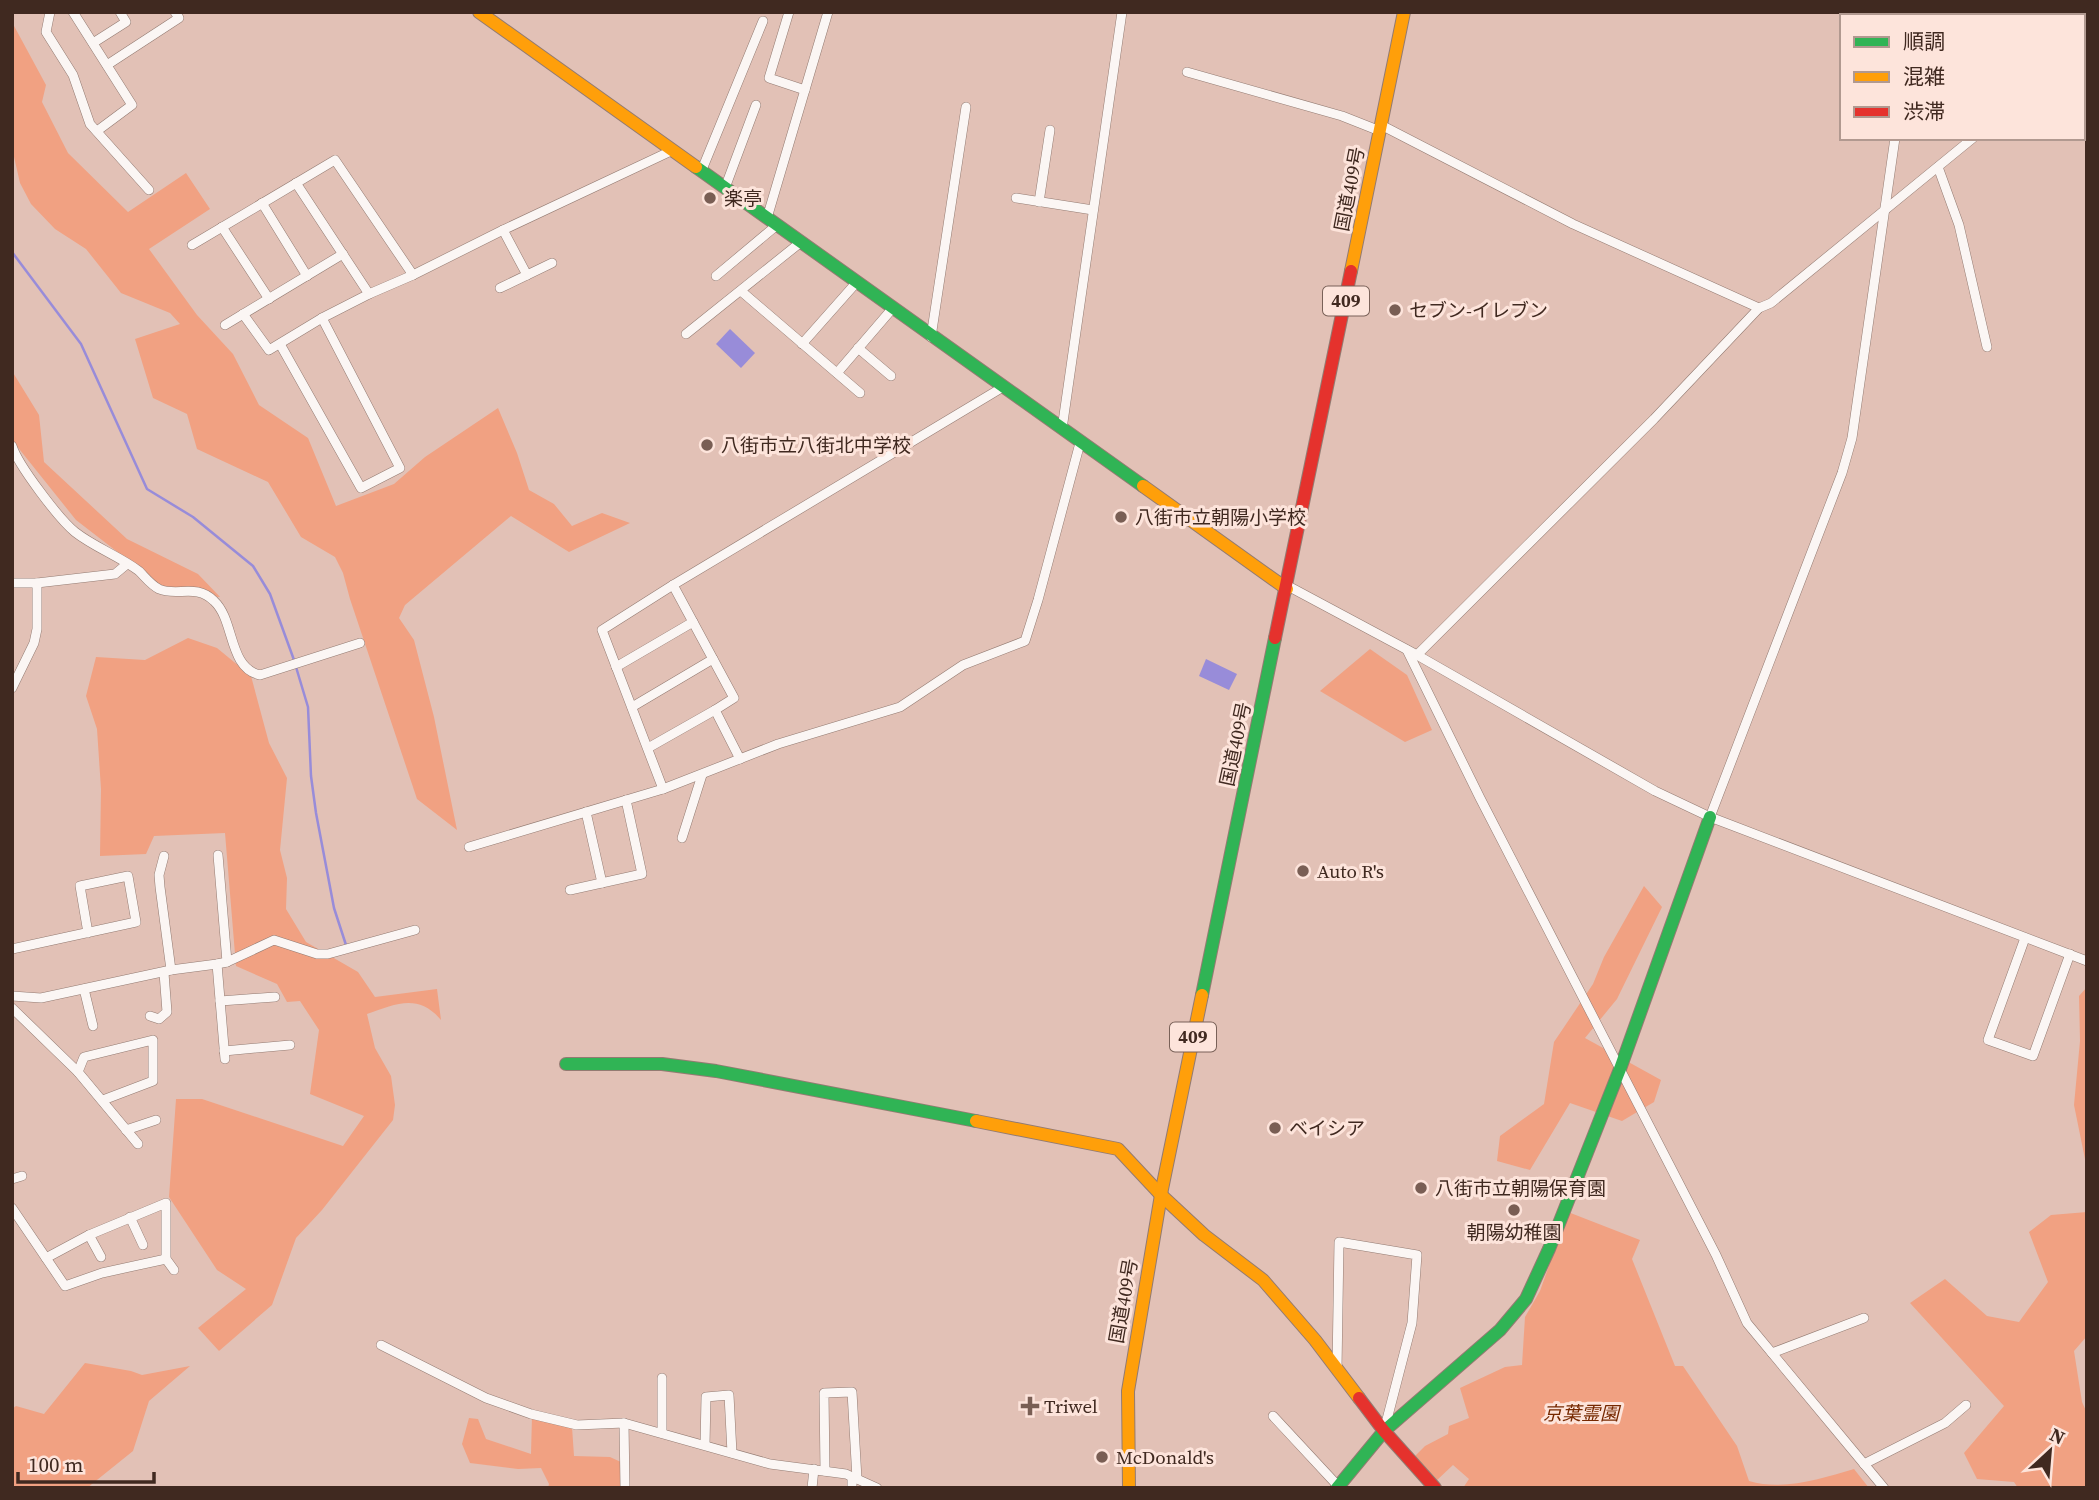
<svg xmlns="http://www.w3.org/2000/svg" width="2099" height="1500" font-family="'Source Serif 4','Noto Sans JP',serif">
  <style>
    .green { fill: #f1a182 }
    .water { fill: #988cd9 }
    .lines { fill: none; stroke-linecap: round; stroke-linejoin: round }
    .stream { stroke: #988cd9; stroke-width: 2.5 }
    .street-casing { stroke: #937b72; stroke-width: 10 }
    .fast-casing { stroke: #937b72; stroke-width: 14 }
    .slow-casing { stroke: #937b72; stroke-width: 14 }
    .jam-casing { stroke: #937b72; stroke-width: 14 }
    .street { stroke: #fbf6f4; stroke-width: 9 }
    .fast { stroke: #30b455; stroke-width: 12 }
    .slow { stroke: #ff9f0a; stroke-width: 12 }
    .jam { stroke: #e5322d; stroke-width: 12 }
    .poi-dot { fill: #795e54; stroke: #fde4db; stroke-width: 2.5 }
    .labels { text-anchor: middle; stroke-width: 6; stroke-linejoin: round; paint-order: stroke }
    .shield { fill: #fde4db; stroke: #796158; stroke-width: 2 }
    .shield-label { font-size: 18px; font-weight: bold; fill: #402920 }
    .street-label { font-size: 19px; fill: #402920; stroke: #fde4db }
    .poi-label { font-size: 19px; fill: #402920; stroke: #fde4db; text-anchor: start }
    .park-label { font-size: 19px; font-style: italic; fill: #762800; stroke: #fde4db }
  </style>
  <rect width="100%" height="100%" fill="#e2c1b6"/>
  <!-- green -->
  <g class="green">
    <path d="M12,17L13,24L46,85L42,102L68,153L128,212L186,173L210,209L149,249L197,315L233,354L259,405L308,438L336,506L394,484L425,457L498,408L517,453L529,490L554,504L572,526L602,513L630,523L569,552L511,516L405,605L399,618L414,640L434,717L457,830L417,799L350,599L343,573L335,557L301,537L268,482L197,449L187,414L153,398L135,339L180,324L170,313L121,293L86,249L55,229L31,204L20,183L12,148Z"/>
    <path d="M12,371L39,415L44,462L127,539L198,574L220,597L172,594L76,520L12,440Z"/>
    <path d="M188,638L217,648L251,676L269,743L287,778L280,850L287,878L286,909L306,942L358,972L375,997L437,989L441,1020C418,993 396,1004 367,1014L375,1048L391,1076L395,1105L393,1120L322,1210L296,1238L272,1305L219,1351L198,1328L246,1289L217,1270L169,1197L176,1099H202L343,1146L364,1116L310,1094L319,1030L300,1001L287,1002L277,984L236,966L225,833L154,836L146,854L100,856L101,789L97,729L86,696L96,657L145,660Z"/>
    <path d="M1370,649L1407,675L1432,730L1405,742L1320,691Z"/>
    <path d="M1644,886L1662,907L1617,999L1585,1038L1661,1080L1654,1102L1622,1121L1570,1103L1530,1170L1497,1161L1500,1136L1544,1104L1554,1042L1593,984L1604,957Z"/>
    <path d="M2087,987V1169L2074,1105L2080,1041L2079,996Z"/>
    <path d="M1568,1212L1640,1240L1632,1259L1675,1366H1683L1737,1446L1749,1481C1783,1491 1820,1479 1854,1469L1869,1488H1463L1469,1479L1453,1465L1435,1482L1413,1458L1425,1446L1448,1434L1449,1426L1469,1418L1460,1388L1505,1367L1522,1365L1525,1317L1540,1291Z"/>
    <path d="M2087,1212V1336L2074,1351L2082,1402L2087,1413V1488H2018L2014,1482L1977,1479L1964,1453L2004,1406L1910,1303L1945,1279L1987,1316L2019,1322L2048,1282L2029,1232L2051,1215Z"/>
    <path d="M85,1363L131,1371L142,1375L190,1366L149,1401L133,1451L87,1488H12V1409L16,1406L44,1414Z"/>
    <path d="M532,1416L572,1427L574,1456L610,1457L623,1463V1488H548L549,1484L541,1468L518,1469L470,1463L462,1444L469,1418L478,1419L486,1439L531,1454Z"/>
  </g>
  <!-- water -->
  <g class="water">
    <path d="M730,329L755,353L741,368L716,344Z"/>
    <path d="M1206,659L1237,674L1229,690L1199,676Z"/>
  </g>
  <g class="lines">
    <!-- stream -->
    <g class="stream">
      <path d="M12,252L81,344L147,489L193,517L253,566L270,594L294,660"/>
      <path d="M296,667L308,707L311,776L316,813L334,908L346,945"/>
    </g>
    <!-- street casing -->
    <g class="street-casing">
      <g id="street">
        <path d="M50,12L46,32L73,75L90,124L149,190"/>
        <path d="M73,12L132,105L97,131"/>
        <path d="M789,12L769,78L805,90"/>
        <path d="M1915,16L1916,12"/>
        <path d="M93,43L126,22L120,12"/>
        <path d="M2083,46L2087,43"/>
        <path d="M107,65L179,18L175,12"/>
        <path d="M1187,72L1342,116L1380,131"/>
        <path d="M2083,117L2087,122"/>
        <path d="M1381,125L1573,224L1759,308"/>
        <path d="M1938,167L1959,225L1987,347"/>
        <path d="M701,172L763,21"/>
        <path d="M296,183L369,294"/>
        <path d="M725,188L756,105"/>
        <path d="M1016,198L1093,210"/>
        <path d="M1039,202L1050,130"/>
        <path d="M262,203L307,276"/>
        <path d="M767,218L828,12"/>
        <path d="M222,227L269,299"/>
        <path d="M503,230L527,275"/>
        <path d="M192,245L335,160L413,275"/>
        <path d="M716,276L777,225"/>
        <path d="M500,288L552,263"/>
        <path d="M741,291L860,393"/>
        <path d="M243,314L269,350L322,318L369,294L413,275L503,230L671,151"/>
        <path d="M225,325L343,254"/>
        <path d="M686,334L801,242"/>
        <path d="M931,337L966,107"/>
        <path d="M280,344L361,488L400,468L322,318"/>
        <path d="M802,344L856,283"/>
        <path d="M858,348L891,376"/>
        <path d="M837,373L892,309"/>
        <path d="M1062,429L1122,12"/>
        <path d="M12,446C18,465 59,519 75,532C94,547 119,556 139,571C145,577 151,585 159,589C177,597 196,583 214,601C235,620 228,668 260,675L360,643"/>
        <path d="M12,583H37L115,574L127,564"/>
        <path d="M673,585L734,698L715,710L740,759"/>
        <path d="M1288,586L1417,655L1655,791L1710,817L2087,961"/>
        <path d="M1407,650L1480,798L1716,1255L1747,1323L1884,1488"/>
        <path d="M1417,655L1654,419L1759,308L1771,303L1973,138"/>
        <path d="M616,667L693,622"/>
        <path d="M12,688L34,643L37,629V583"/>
        <path d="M632,707L713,659"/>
        <path d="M648,748L715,710"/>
        <path d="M663,789L602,630L673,585L1003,387"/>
        <path d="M586,812L602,883"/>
        <path d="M1710,817L1842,473L1852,438L1895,138"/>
        <path d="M682,838L702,775"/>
        <path d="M469,847L663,789L778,744L900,707L963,665L1025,641L1038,600L1080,443"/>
        <path d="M218,855L227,962"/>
        <path d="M164,856L159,875L160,887L171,970"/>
        <path d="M570,890L642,874L626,800"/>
        <path d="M2025,938L1988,1040L2033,1056L2070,954"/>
        <path d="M12,949L136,922L128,876L80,886L88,933"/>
        <path d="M217,964L225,1059"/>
        <path d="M84,989L93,1026"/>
        <path d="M12,996L41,998L171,970L217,964L227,962L274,940L317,954H328L415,930"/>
        <path d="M220,1001L275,997"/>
        <path d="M12,1008L78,1072L138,1144"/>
        <path d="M150,1016L159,1019L167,1012L164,973"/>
        <path d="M224,1051L290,1045"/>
        <path d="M78,1072L84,1057L153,1040V1081L103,1100"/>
        <path d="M126,1130L156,1120"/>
        <path d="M12,1179L22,1176"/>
        <path d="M12,1208L65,1286L102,1273L166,1259"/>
        <path d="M130,1217L143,1245"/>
        <path d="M89,1235L101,1257"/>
        <path d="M46,1258L89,1235L166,1203V1259L174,1270"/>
        <path d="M381,1345L486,1398L531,1414L577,1425L624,1423L770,1464L846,1474L877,1488"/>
        <path d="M1772,1353L1864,1318"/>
        <path d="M1337,1369L1339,1242L1417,1255L1412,1323L1384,1431"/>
        <path d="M1273,1416L1338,1486"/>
        <path d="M624,1423L625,1488"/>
        <path d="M662,1433V1378"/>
        <path d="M705,1445L706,1397L729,1395L732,1453"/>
        <path d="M1864,1464L1945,1423L1966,1405"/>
        <path d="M825,1471L824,1393L852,1392L857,1479"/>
        <path d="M812,1488L814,1469"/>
        <path d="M852,1488V1477"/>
      </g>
    </g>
    <!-- fast casing -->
    <g class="fast-casing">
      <g id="fast">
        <path d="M696,167L1143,486"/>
        <path d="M1202,995L1275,638"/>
        <path d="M566,1064H662L716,1071L976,1121"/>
        <path d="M1337,1488L1384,1431L1500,1330L1526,1299L1549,1249L1620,1069L1710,817"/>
      </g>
    </g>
    <!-- slow casing -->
    <g class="slow-casing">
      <g id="slow">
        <path d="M479,12L696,167"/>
        <path d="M1351,271L1404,12"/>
        <path d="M1143,486L1287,589"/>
        <path d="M976,1121L1118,1149L1161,1195L1204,1235L1263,1280L1315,1340L1359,1398"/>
        <path d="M1129,1488L1128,1391L1162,1189L1202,995"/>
      </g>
    </g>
    <!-- jam casing -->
    <g class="jam-casing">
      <g id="jam">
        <path d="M1275,638L1351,271"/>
        <path d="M1359,1398L1384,1431L1435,1488"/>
      </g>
    </g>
    <!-- street -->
    <use href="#street" class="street"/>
    <!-- fast -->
    <use href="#fast" class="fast"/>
    <!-- slow -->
    <use href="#slow" class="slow"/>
    <!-- jam -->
    <use href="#jam" class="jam"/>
  </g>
  <!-- markers -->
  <g class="poi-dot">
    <circle cx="710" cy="198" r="7"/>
    <circle cx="1395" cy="310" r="7"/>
    <circle cx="707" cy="445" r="7"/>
    <circle cx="1121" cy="517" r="7"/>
    <circle cx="1303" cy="871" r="7"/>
    <circle cx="1275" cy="1128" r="7"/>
    <circle cx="1421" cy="1188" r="7"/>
    <circle cx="1514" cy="1210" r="7"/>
    <path d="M1026.5 1395.5h7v7h7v7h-7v7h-7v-7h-7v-7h7z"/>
    <circle cx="1102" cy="1457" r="7"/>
  </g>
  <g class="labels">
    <!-- shield labels -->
    <g class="shield">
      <rect x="1323" y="286.5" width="46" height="29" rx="5"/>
      <rect x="1170" y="1022.5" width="46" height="29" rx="5"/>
    </g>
    <g class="shield-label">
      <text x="1346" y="307">409</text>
      <text x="1193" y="1043">409</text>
    </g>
    <!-- street labels -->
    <g class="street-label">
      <text transform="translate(1349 189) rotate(-79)" y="7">国道409号</text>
      <text transform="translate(1235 744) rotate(-78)" y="7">国道409号</text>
      <text transform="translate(1123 1301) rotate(-80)" y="7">国道409号</text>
    </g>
    <!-- poi labels -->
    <g class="poi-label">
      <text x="724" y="205">楽亭</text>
      <text x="1409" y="317">セブン-イレブン</text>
      <text x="721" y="452">八街市立八街北中学校</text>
      <text x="1135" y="524">八街市立朝陽小学校</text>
      <text x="1317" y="878">Auto R's</text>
      <text x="1289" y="1135">ベイシア</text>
      <text x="1435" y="1195">八街市立朝陽保育園</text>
      <text x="1514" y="1239" text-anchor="middle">朝陽幼稚園</text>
      <text x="1044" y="1413">Triwel</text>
      <text x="1116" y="1464">McDonald's</text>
    </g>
    <!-- park labels -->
    <g class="park-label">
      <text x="1581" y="1420">京葉霊園</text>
    </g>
  </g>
  <!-- border -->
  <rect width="2099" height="1500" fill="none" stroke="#402920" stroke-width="28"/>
  <!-- legend -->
  <rect x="1840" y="14" width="245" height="126" fill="#fde4db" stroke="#b19990" stroke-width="2"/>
  <rect x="1854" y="37" width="35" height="10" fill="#30b455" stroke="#b19990" stroke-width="2"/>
  <text x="1903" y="49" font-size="21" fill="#402920">順調</text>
  <rect x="1854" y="72" width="35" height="10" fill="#ff9f0a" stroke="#b19990" stroke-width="2"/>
  <text x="1903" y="84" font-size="21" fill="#402920">混雑</text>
  <rect x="1854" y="107" width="35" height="10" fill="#e5322d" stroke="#b19990" stroke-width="2"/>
  <text x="1903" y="119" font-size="21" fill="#402920">渋滞</text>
  <!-- north arrow -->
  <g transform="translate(2050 1451) rotate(26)" stroke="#fde4db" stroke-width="5" paint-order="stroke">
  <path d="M0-5L12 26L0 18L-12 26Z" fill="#402920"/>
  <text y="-10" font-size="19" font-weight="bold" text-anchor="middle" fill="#402920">N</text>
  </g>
  <!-- scale -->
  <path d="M18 1472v10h136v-10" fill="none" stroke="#402920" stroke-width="3.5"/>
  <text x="28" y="1472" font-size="21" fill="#402920" stroke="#fde4db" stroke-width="5" paint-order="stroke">100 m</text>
</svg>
